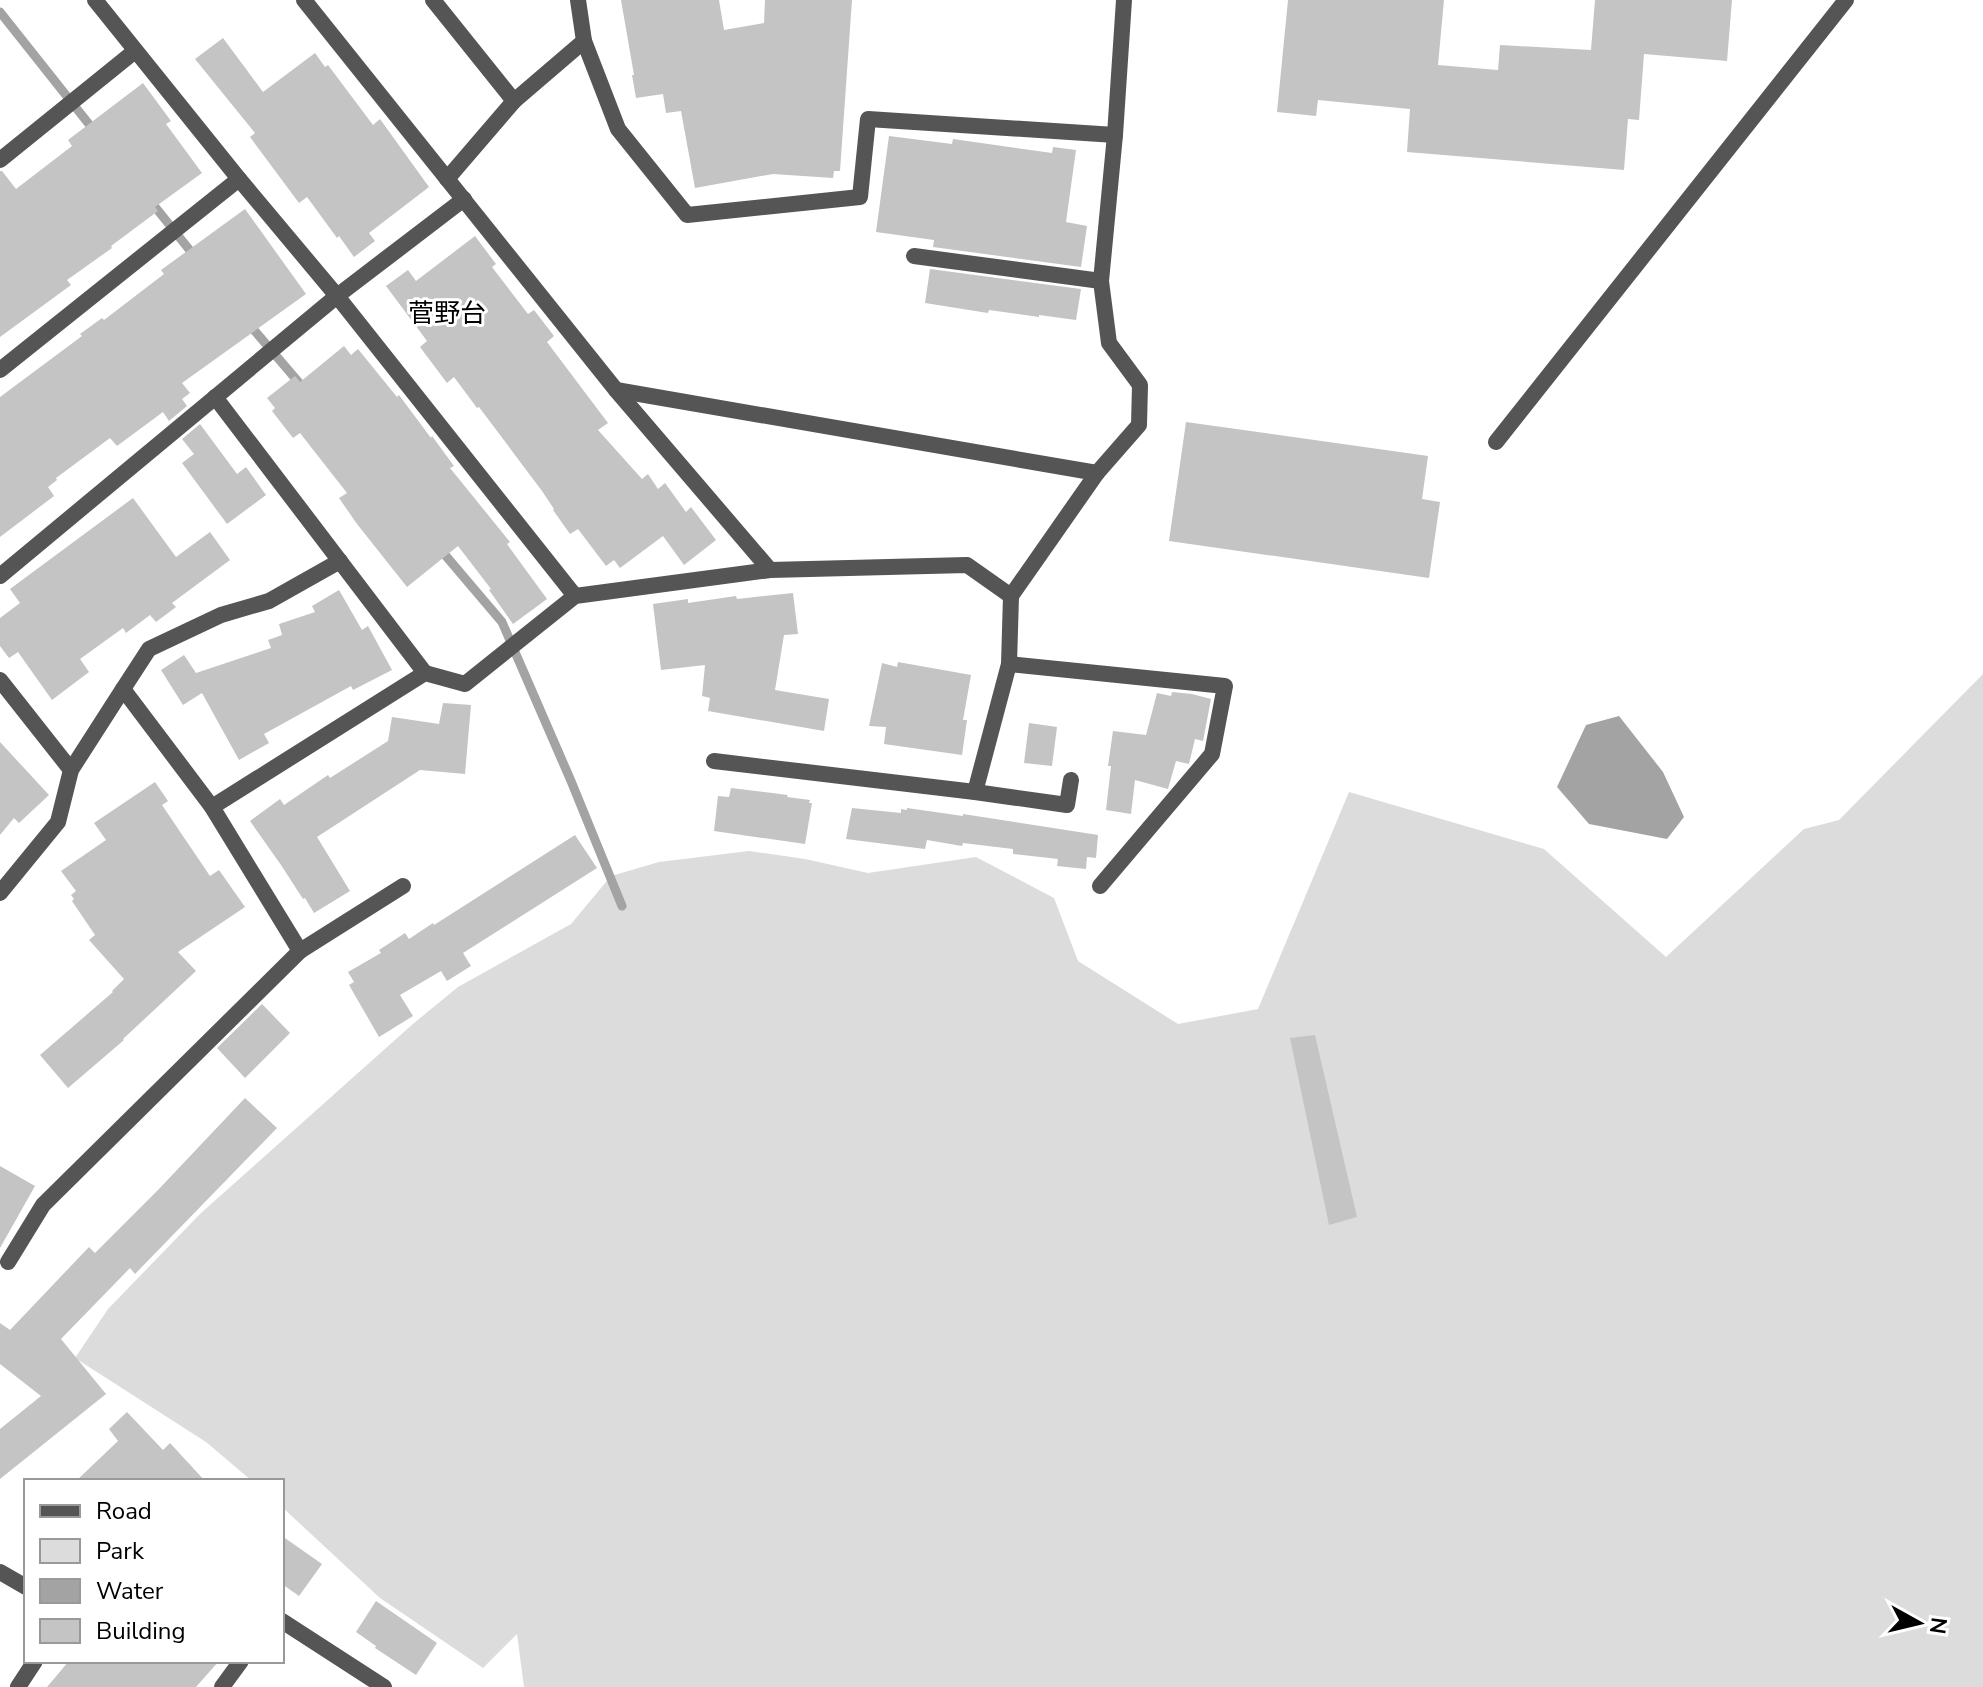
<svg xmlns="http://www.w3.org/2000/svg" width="1983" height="1687" font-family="'Nunito Sans','Noto Sans JP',sans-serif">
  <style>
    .green { fill: #dcdcdc }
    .water { fill: #a3a3a3 }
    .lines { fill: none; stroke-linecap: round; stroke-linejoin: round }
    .stream { stroke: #a3a3a3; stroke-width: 9 }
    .building { fill: #c4c4c4 }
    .minor { stroke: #555; stroke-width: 16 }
    .labels { text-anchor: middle; stroke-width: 6; stroke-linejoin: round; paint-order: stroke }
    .neighbourhood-label { font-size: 26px; fill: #000; stroke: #fff }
  </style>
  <rect width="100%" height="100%" fill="#fff"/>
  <!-- green -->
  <path class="green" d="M1983,674V1687H524L517,1634L483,1668L380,1598L282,1507V1481H252L206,1442L75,1358L108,1309L201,1213L414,1023L458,987L571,924L611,876L659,862L749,851L805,859L868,873L976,857L1054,898L1078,961L1178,1024L1258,1009L1349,792L1544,849L1666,957L1804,829L1839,820Z"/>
  <!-- water -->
  <path class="water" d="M1619,716L1663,772L1684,817L1667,839L1589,824L1557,787L1586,725Z"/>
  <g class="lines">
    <!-- stream -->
    <g class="stream">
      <path d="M0,12L96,133"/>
      <path d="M148,198L196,258"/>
      <path d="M248,323L301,385"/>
      <path d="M440,549L502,622L571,781L622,906"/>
    </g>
  </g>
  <!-- building -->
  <g class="building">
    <path d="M621,0H719L724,30L764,23L765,0H852L840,171H834L833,178L773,174L695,188L681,111L666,113L663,94L636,98L632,75H634Z"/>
    <path d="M1288,0H1444L1438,65L1498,70L1500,45L1591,50L1595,0H1732L1727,61L1644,54L1639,120L1628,119L1624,170L1407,152L1410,109L1318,100L1316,116L1277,112Z"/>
    <path d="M223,38L263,92L315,53L325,67L328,65L373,125L380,119L429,187L369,233L375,241L354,257L339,236L337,238L307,197L299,203L250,137L255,133L195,59Z"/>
    <path d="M143,83L171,121L166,124L202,173L155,207L158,211L111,246L112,248L67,280L71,285L0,337V171H2L16,189L72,146L68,140Z"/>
    <path d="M889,136L952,144L953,139L1052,153L1053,147L1076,150L1066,222L1087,226L1081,267L933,247L934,240L876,232Z"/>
    <path d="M245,209L306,294L182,383L190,393L182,399L187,406L169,421L163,412L117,446L110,438L56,478L57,480L48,487L54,496L0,537V397L82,336L80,334L102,318L104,320L164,274L161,270Z"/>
    <path d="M475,236L496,264L492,267L528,314L534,310L554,336L547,342L608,423L598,430L642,479L648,474L658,489L665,483L686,512L691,507L716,540L684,565L663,536L620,568L614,560L606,566L578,529L570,534L553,510L554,509L542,491L479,407L477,408L454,377L447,383L420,347L427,341L386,286L408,270L416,281Z"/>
    <path d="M930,269L1081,289L1076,320L1039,315V317L989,310L988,313L925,303Z"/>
    <path d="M344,346L351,355L358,349L397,397L399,395L431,438L432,436L454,466L450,468L510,542L507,544L547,599L513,624L489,590L491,589L458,546L407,587L357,524L339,498L347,493L300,433L293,438L272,411L275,408L267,398L295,376L300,382Z"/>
    <path d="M1186,422L1428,456L1422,499L1440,502L1429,578L1169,541Z"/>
    <path d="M200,424L237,474L246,467L266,495L227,524L182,463L194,454L182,439Z"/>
    <path d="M133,498L176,557L210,532L230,560L172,603L176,607L156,622L150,615L126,633L123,628L80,659L89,672L52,700L18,652L9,658L0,646V618L20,603L10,589Z"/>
    <path d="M339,590L362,630L368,626L392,670L353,690L351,686L264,734L269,743L239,760L202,693L183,705L161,670L184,655L196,673L271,648L268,640L282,635L279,624L315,612L312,606Z"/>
    <path d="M793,593L798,634L784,635L775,690L829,699L824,731L708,711L710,698L702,696L705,665L661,670L653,604L688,599V603L736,596L737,599Z"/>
    <path d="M898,662L971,675L963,720H967L962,755L884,744L886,727L869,726L882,663L897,667Z"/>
    <path d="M1172,692L1192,694L1211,699L1203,741L1195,739L1189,764L1176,761L1168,789L1135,780L1131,814L1106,810L1111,766H1108L1113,731L1146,735L1157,693L1171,696Z"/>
    <path d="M443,703L471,705L465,774L420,770L317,837L350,891L314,913L305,898L303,899L281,865L250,821L280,799L284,805L328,775L330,778L388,741L392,717L439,724Z"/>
    <path d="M1029,723L1057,727L1052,766L1024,763Z"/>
    <path d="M0,742L49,795L19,823L14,818L0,835Z"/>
    <path d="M155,782L168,801L162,805L210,876L219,870L245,907L178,952L196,971L123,1039L124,1040L68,1088L40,1055L113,992L112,991L124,979L89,940L95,935L72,901L74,899L71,895L76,891L61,871L106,840L94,823Z"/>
    <path d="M731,788L788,795L787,797L810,800L809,803H812L805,844L714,831L718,796L729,797Z"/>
    <path d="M852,808L901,813V809L907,810V808L963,816V814L1098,835L1096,858L1087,857L1086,869L1057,866L1058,859L1013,854V849L963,843L962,846L927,840L925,849L846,839Z"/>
    <path d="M575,835L597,868L463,953L471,966L447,981L441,971L400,995L413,1016L379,1037L349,985L354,982L348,972L381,953L379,950L405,933L409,939L433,923L434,925Z"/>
    <path d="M262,1004L290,1033L245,1078L217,1048Z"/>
    <path d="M1315,1035L1357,1217L1329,1225L1290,1038Z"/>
    <path d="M245,1098L277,1128L135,1274L130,1268L61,1339L106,1394L0,1479V1429L41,1396L0,1364V1323L10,1330L89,1247L95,1253L158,1190Z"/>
    <path d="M0,1166L35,1186L0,1248Z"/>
    <path d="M127,1412L163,1450L170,1443L205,1481H76L118,1441L109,1429Z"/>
    <path d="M282,1536L322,1564L299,1596L282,1584Z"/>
    <path d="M376,1601L437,1643L416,1675L375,1648L376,1646L356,1632Z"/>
    <path d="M69,1661H219L196,1687H47Z"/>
  </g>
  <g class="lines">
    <!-- minor -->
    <g class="minor">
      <path d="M95,0L239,179L337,296L575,596"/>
      <path d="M304,0L616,390L770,570"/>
      <path d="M433,0L514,101"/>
      <path d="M584,41L618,129L687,215L860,197L868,119L1115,135L1101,281L1109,343L1140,385L1139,425L1097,473"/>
      <path d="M1115,135L1124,0"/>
      <path d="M0,160L135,51"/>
      <path d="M447,179L514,101L584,41L578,0"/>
      <path d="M914,256L1101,281"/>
      <path d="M0,370L239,179"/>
      <path d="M215,397L425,673"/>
      <path d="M1496,442L1846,0"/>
      <path d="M0,576L337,296L464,199"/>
      <path d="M1009,664L1225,686L1212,754L1100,886"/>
      <path d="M0,680L71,770"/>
      <path d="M123,689L149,649L221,615L269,601L340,561"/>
      <path d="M714,761L975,792L1009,664L1011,596"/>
      <path d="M975,792L1067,805L1071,780"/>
      <path d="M212,807L425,673L465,684L575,596L770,570L967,565L1011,596L1097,473L616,390"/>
      <path d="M0,893L58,822L71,770L123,689L212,807L300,951L43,1205L8,1262"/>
      <path d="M300,951L403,886"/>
      <path d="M0,1572L26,1587"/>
      <path d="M282,1621L384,1687"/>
      <path d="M18,1687L35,1661"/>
      <path d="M222,1687L241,1661"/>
    </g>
  </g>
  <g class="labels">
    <!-- neighbourhood labels -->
    <g class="neighbourhood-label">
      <text x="447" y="322">菅野台</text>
    </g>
  </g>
  <!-- legend -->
  <rect x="24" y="1479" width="260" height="184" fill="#ffffff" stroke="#999999" stroke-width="2"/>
  <rect x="40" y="1505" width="40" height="12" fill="#555555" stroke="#999999" stroke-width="2"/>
  <text x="96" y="1519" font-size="24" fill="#000000">Road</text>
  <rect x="40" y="1539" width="40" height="24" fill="#dcdcdc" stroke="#999999" stroke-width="2"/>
  <text x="96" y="1559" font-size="24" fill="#000000">Park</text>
  <rect x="40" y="1579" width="40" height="24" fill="#a3a3a3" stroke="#999999" stroke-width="2"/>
  <text x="96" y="1599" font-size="24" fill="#000000">Water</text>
  <rect x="40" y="1619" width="40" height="24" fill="#c4c4c4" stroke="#999999" stroke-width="2"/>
  <text x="96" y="1639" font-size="24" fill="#000000">Building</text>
  <!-- north arrow -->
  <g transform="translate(1919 1623) rotate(98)" stroke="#ffffff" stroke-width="6" paint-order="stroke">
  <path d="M0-6L14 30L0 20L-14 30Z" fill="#000000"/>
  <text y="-12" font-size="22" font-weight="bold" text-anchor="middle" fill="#000000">N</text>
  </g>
</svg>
